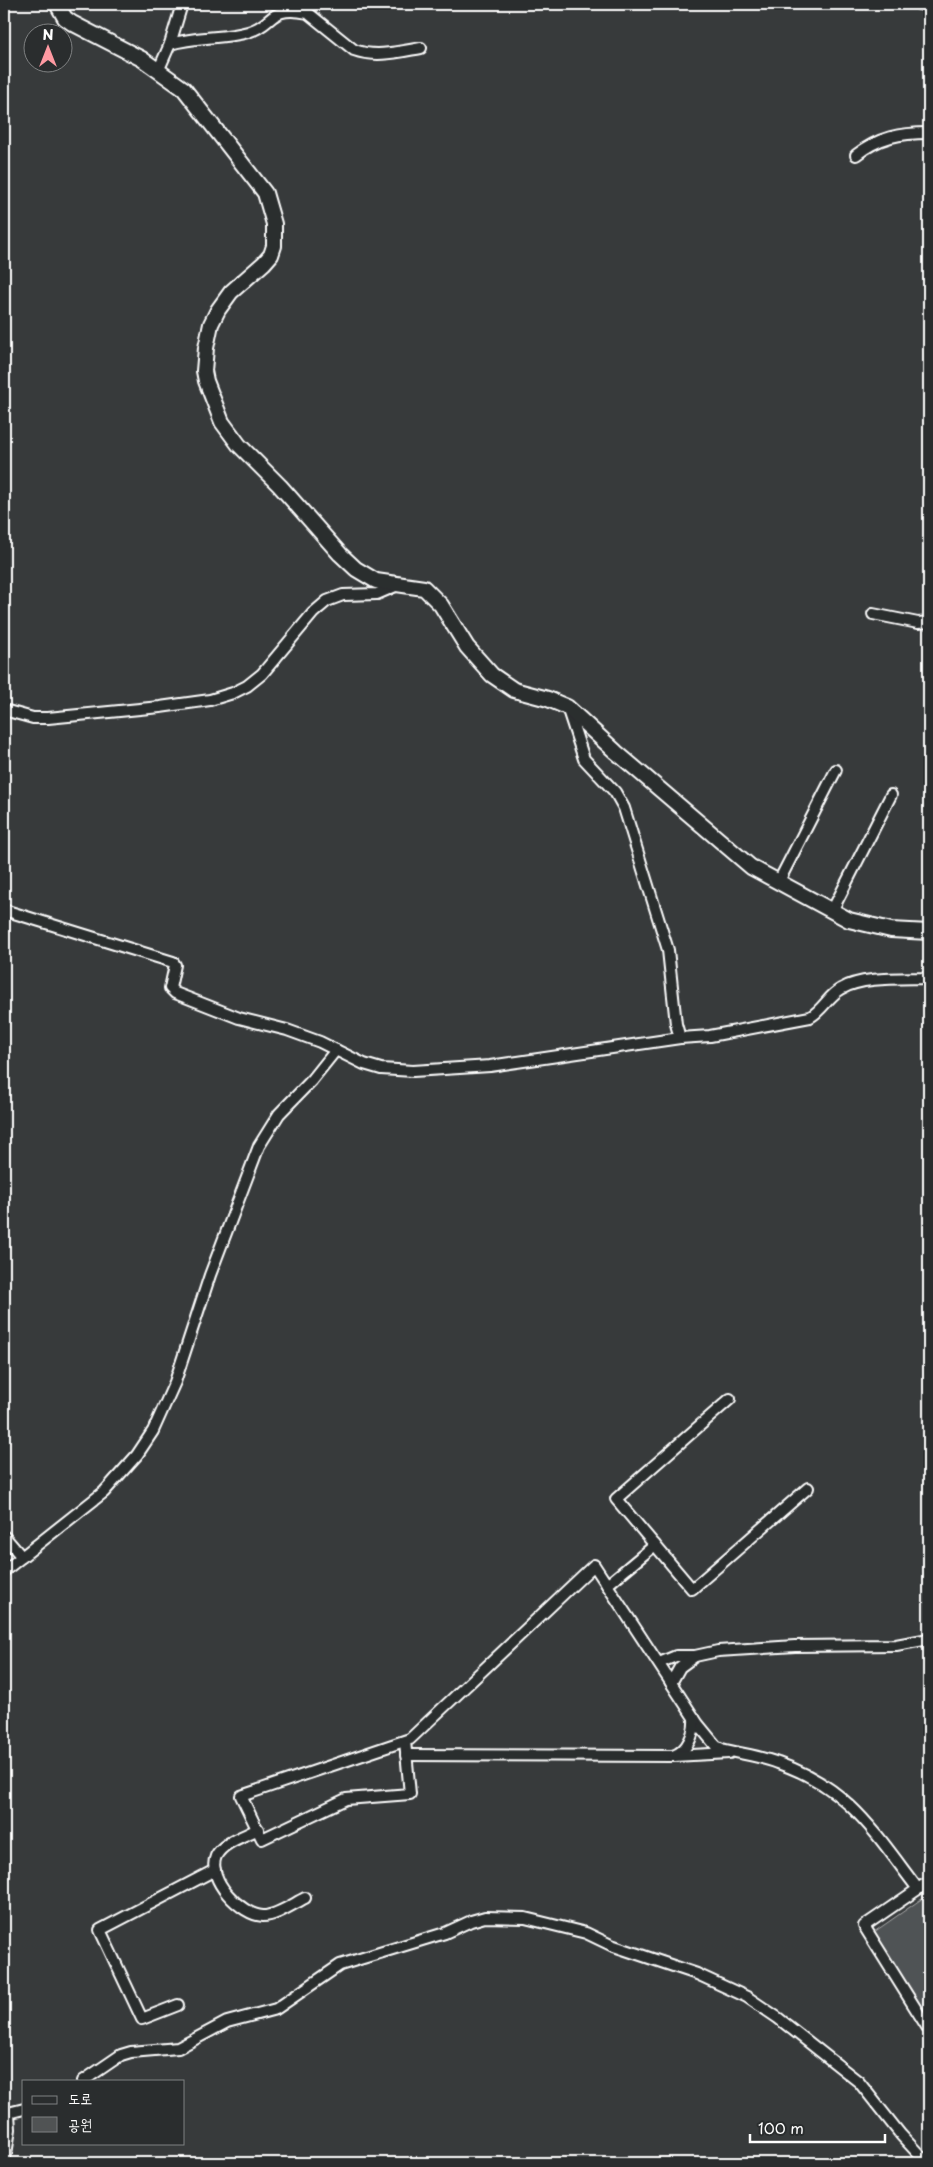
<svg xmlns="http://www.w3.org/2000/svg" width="933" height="2167" font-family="'Playpen Sans','Poor Story',sans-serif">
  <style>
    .green { fill: #505354; stroke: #a8a9aa }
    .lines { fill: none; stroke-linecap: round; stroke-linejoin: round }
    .street-casing { stroke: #fff; stroke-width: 14 }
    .secondary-casing { stroke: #fff; stroke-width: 18 }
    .street { stroke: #2a2d2e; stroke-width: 10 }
    .secondary { stroke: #2a2d2e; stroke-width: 14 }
  </style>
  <rect width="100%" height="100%" fill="#373a3b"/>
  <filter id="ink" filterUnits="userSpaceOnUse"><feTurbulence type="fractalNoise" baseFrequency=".02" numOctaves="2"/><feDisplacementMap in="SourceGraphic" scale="10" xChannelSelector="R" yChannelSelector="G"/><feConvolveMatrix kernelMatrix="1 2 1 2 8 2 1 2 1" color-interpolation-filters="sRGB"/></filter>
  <g filter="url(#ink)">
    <!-- green -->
    <path class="green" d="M929,1897V2020L874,1932L920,1900Z"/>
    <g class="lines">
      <!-- street casing -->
      <g class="street-casing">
        <g id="street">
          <path d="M919,4L929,5"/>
          <path d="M170,44C196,36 223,39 248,32C276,24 267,5 308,13L354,50C376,58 398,52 421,48"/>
          <path d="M159,69L170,44L182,4"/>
          <path d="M856,155C879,137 900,133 929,133"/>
          <path d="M873,614L918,623L929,622"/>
          <path d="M567,707L584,759L615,792L624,808L668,950L676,1024L680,1038"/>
          <path d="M4,710L33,718H48L160,707L210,700L233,693L247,686L262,674L313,613L327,601L343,595L377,594L398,585"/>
          <path d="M778,883L836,770"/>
          <path d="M4,910L173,962L175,965L170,988L175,993L239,1018L287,1030L320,1042L364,1064L381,1069L413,1071L490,1066L680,1038L710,1036L810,1017C823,1010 828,996 841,989C862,976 905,979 929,978"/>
          <path d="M832,911L891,795"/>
          <path d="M730,1399L616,1499L692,1589L808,1488"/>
          <path d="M4,1536L22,1557"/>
          <path d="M4,1571L104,1492L137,1455L153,1431L175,1382L210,1275L259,1146L279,1114L312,1080L336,1050"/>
          <path d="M607,1585L655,1545"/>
          <path d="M659,1663L676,1656H695L718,1651L795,1646L896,1645L929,1639"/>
          <path d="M671,1683L680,1667L695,1656"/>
          <path d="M405,1741L410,1794L346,1799L262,1839L241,1796L410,1739L594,1565L698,1724L716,1746L722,1749C741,1754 760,1756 778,1763C849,1787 875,1833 918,1889"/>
          <path d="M406,1755L673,1756C688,1751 695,1733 694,1718"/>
          <path d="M674,1756L729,1753"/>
          <path d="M258,1829C245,1836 223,1842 216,1856C206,1879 241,1915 263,1916C276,1916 293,1904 305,1898"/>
          <path d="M929,1887L924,1885L864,1926L929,2030"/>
          <path d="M178,2005L142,2019L100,1930L215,1870"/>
          <path d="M83,2081L121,2055L131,2052L178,2048L227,2022L276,2009L340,1965L445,1933L471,1921L485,1917L525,1918L586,1933L611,1945L697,1974L747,1997L778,2018L859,2082L901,2135L927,2163"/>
          <path d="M4,2114L24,2109"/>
        </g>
      </g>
      <!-- secondary casing -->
      <g class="secondary-casing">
        <g id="secondary">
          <path d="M57,4L65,18L72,23L142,59L184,89L265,193L274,224V246L271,255L264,263L231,292L218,310L211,324L206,348L204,371L206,381L222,422L239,445L280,486L340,554L356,569L376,581L424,588L441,605L467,647L492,675L514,690L548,699L567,707L616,752L751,867L849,920L891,930L929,932"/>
          <path d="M4,2154L8,2129L7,2114"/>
        </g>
      </g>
      <!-- street -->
      <use href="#street" class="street"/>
      <!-- secondary -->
      <use href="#secondary" class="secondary"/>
    </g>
  </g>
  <!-- margin -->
  <rect width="933" height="2167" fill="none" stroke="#2a2d2e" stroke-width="20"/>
  <rect x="10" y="10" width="913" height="2147" fill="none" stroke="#fff" stroke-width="2" filter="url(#ink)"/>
  <!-- legend -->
  <rect x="22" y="2080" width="162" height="65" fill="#2a2d2e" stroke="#7f8182"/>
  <rect x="32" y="2096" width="25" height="8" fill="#2a2d2e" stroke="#7f8182"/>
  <text x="68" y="2104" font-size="15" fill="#ffffff">도로</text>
  <rect x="32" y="2117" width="25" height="15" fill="#505354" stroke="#7f8182"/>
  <text x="68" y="2130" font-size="15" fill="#ffffff">공원</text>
  <!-- north arrow -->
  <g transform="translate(48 48)"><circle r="24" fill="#2a2d2e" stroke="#7f8182"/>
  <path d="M0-4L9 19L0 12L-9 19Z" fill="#ff9aa2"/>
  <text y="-8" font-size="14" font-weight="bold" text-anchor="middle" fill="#ffffff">N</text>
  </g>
  <!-- scale -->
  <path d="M750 2134v8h135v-8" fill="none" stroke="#ffffff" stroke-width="2.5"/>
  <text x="758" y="2134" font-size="15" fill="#ffffff" stroke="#2a2d2e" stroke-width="4" paint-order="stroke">100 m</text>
</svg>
